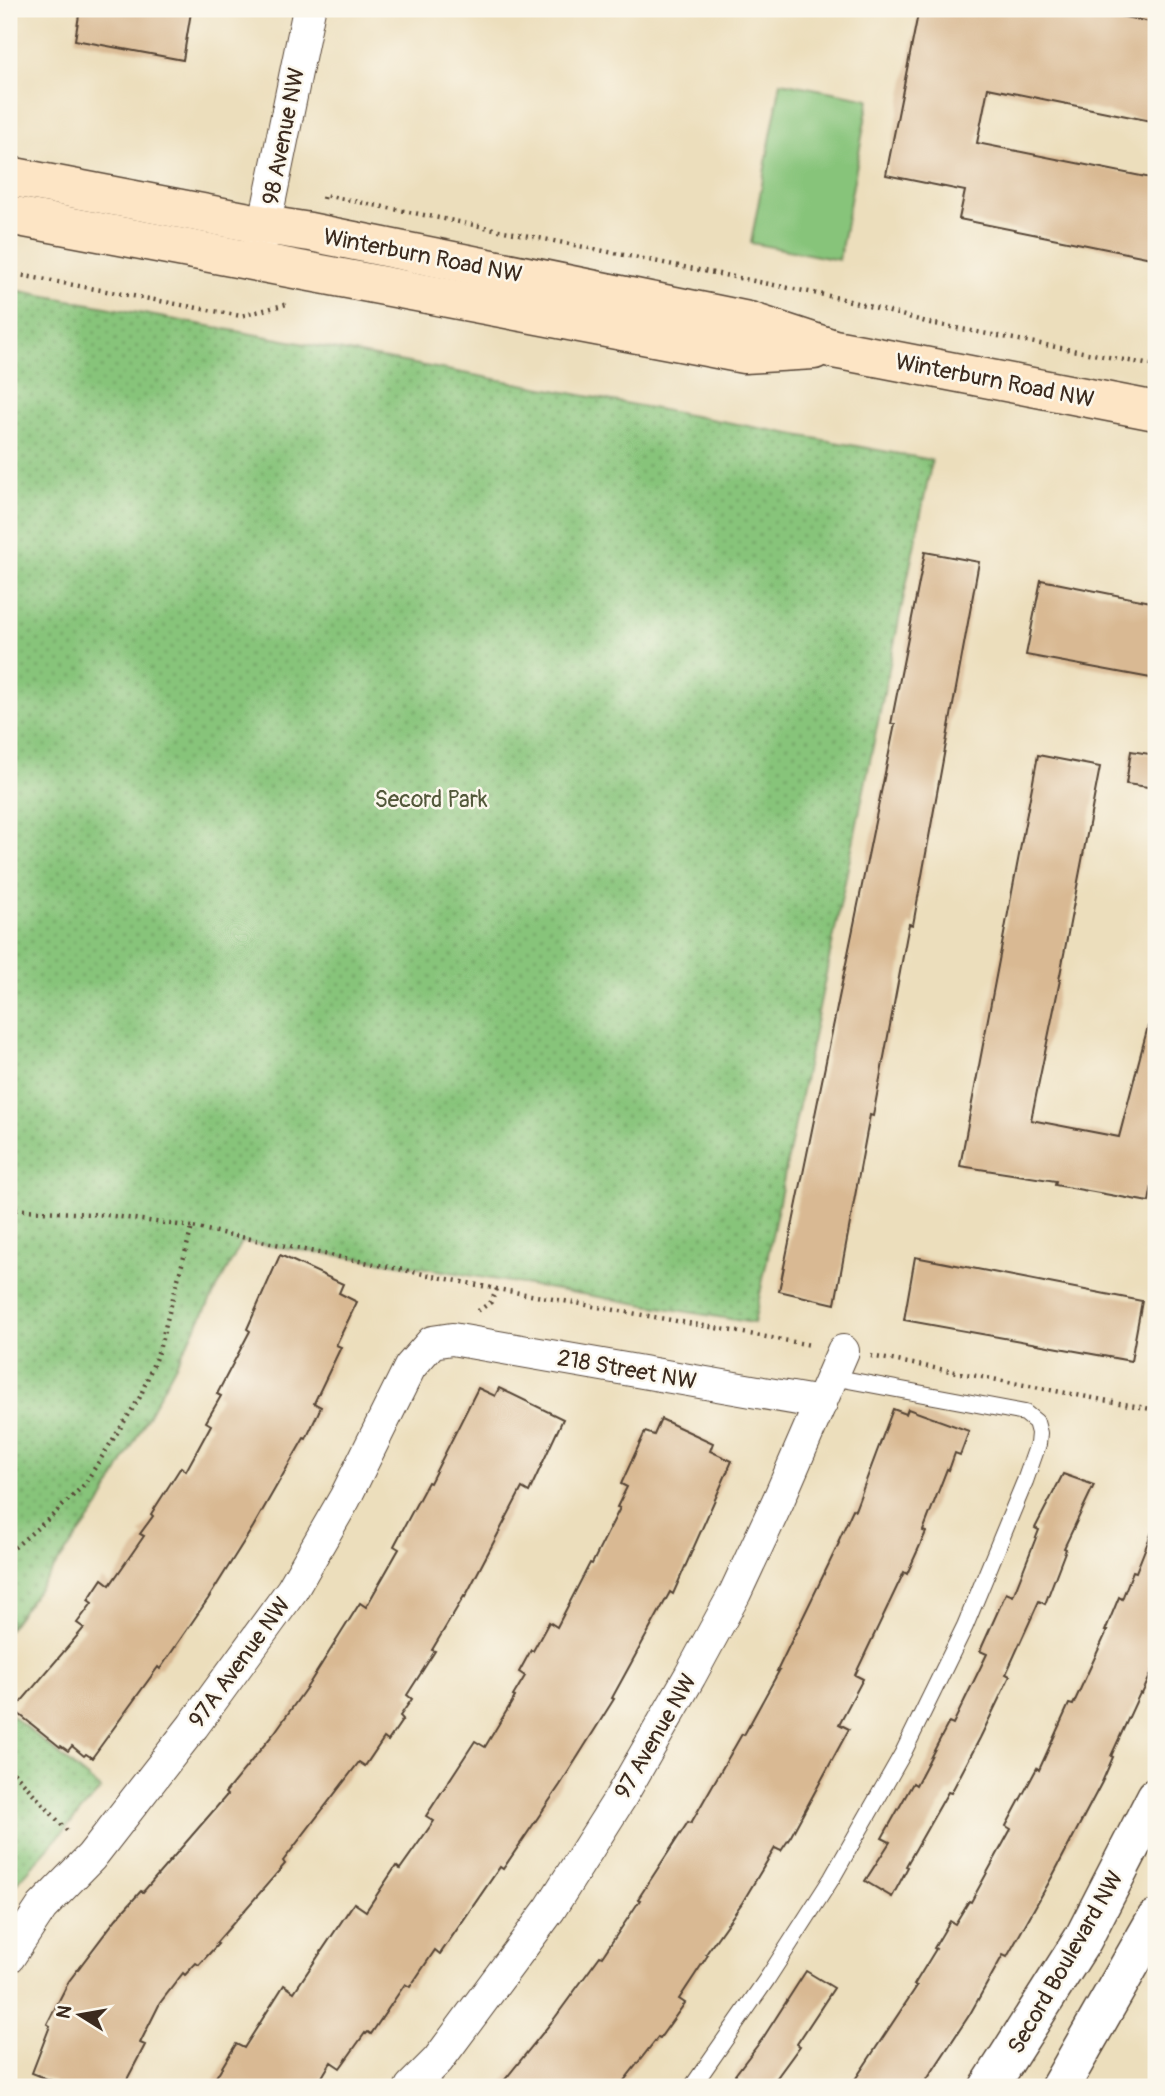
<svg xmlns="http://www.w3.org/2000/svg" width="1165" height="2096" font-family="Pangolin,sans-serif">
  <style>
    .grass { fill: #87c47a; stroke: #61774c; stroke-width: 2 }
    .park { fill: url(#park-dots); stroke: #61774c; stroke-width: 2 }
    .building { fill: #d9b993 }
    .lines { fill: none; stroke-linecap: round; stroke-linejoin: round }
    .service-casing { stroke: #564536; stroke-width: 18 }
    .minor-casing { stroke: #564536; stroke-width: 34 }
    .tertiary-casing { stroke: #564536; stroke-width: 41 }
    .secondary-casing { stroke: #564536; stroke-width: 41 }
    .path { stroke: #564536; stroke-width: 4.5; stroke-dasharray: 2 5; stroke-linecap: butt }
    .service { stroke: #fff; stroke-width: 16 }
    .minor { stroke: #fff; stroke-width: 32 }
    .tertiary { stroke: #fff; stroke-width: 38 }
    .secondary { stroke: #fde5c5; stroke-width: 38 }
    .labels { text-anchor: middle; stroke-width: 5; stroke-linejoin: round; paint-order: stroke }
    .street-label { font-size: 23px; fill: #3b2a1e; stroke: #fbf7ec }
    .park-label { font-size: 23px; fill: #52583a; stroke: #fbf7ec }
  </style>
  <defs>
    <pattern id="park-dots" width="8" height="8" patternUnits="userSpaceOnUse" patternTransform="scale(1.75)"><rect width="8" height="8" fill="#87c47a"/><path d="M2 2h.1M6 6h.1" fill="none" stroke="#709f63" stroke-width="1.8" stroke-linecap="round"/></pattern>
  </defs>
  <rect width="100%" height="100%" fill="#fbf7ec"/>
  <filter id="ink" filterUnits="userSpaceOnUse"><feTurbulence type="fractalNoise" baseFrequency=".0143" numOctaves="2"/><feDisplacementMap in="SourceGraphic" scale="14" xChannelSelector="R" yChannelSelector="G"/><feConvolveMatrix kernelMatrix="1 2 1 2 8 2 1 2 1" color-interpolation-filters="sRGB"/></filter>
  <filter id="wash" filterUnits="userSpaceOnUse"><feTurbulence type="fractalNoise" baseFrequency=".00686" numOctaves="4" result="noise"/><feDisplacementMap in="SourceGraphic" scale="28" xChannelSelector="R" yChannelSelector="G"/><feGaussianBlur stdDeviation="1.57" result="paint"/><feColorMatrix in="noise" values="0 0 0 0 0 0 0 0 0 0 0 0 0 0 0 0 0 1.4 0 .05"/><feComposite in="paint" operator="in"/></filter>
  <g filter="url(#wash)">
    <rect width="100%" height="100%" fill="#ecdebc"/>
    <!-- grass -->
    <path class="grass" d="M781,82L869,99L839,260L751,243Z"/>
    <!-- park -->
    <g class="park">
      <path d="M9,289L932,460L754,1323L414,1266L242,1242L99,1507L9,1629Z"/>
      <path d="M9,1713L101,1789L9,1892Z"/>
    </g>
    <g id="blocks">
      <!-- building -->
      <g class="building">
        <path d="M80,9H175L191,12L183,60L75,40Z"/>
        <path d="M919,9H954L978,14L979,9H1083L1156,23V122L988,88L977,143L1156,179V259L959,219L965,191L886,175Z"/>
        <path d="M925,552L979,562L913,925L909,924L873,1116L870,1115L835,1304L779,1291L895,724H891Z"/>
        <path d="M1041,580L1156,603V679L1026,655Z"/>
        <path d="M1131,751L1156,755V788L1126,784Z"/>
        <path d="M1038,755L1100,767L1059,980H1060L1031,1120L1119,1137L1148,1026L1156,1027V1163L1149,1202L1055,1185L1056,1181L960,1166Z"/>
        <path d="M280,1255L343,1284L339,1293L357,1302L336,1345L341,1347L314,1403L321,1407L306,1439L304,1438L253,1527L208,1599L160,1669L158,1667L92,1758L86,1754L84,1756L72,1746L68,1751L61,1746L60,1747L14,1710L84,1628L77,1623L92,1603L88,1600L102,1579L110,1585L144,1536L140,1534L153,1516L151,1514L181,1467L186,1471L211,1425L206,1422L221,1396L217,1394L250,1331L247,1329Z"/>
        <path d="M915,1257L1142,1301L1131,1361L904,1320Z"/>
        <path d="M478,1388L495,1396L499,1388L563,1419L529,1492L522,1488L465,1597L464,1596L432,1650L435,1651L407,1695L412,1699L400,1716L403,1719L388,1741L384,1738L365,1766L359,1762L283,1861L285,1864L216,1943L218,1944L199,1965L196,1963L185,1975L183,1973L160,2003L140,2043L145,2045L123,2087H53L55,2082L32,2073L50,2026L47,2024L69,1981L116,1919L141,1891L143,1892L227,1795L225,1793L275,1732L309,1684L360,1603L366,1607L399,1549L394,1546L428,1482L430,1483Z"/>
        <path d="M893,1409L906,1414L908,1409L969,1431L960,1455L955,1453L949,1470L947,1469L923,1531L926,1532L907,1574L904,1572L855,1675L863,1679L839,1724L849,1729L791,1836L781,1851L775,1848L742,1903L706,1954L708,1955L679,1999L685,2003L660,2038L658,2037L619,2087H499L554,2019L600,1956L602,1957L640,1900L638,1899L688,1822L691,1823L742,1734L744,1735L779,1671H777L839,1543L838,1542L853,1509L855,1510Z"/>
        <path d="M661,1419L713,1443L710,1451L732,1461L673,1594L670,1592L612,1698L614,1699L560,1785L503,1869L500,1867L440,1954L435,1950L410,1987L405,1984L371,2034L368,2032L366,2034L365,2033L340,2068L331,2062L316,2087H210L236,2044L244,2048L284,1985L294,1992L354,1903L366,1911L396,1866L400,1869L434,1821L426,1816L475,1741L485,1747L515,1697L513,1696L525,1676L519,1672L531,1650L533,1651L549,1622L557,1627L590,1563L592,1564L620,1508L617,1507L627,1487L621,1484L645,1432L654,1435Z"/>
        <path d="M1063,1474L1094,1485L1064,1548L1066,1549L1045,1604L1039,1601L1006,1674L1010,1676L980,1738L951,1793L948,1792L906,1866L908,1867L892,1897L865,1881L890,1842L882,1838L913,1783L916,1785L949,1722L953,1724L987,1654L980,1651L1006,1593L1013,1596L1039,1530L1035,1528Z"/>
        <path d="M1155,1524L1156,1663L1142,1694L1140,1693L1111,1756L1113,1757L1102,1782L1052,1877L1007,1957L1003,1955L970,2014L922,2087H850L917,1986L914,1985L936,1949L934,1948L950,1921L955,1924L969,1901L971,1902L1011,1829L1006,1826L1037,1768L1039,1770L1069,1704L1073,1705L1107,1631H1105L1119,1597L1122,1599L1133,1571L1136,1572Z"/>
        <path d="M806,1971L834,1988L797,2044L800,2046L770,2087H752L735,2075L763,2038Z"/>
      </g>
    </g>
  </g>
  <g filter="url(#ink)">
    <use href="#blocks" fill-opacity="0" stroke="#564536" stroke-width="2"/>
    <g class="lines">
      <!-- service casing -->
      <g class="service-casing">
        <path id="service" d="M692,2087L767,1979L832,1878L903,1753L965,1626L1025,1481L1038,1444L1039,1433L1036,1422L1025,1413L832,1377"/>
      </g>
      <!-- minor casing -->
      <g class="minor-casing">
        <g id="minor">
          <path d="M260,247L309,9"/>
          <path d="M9,1957L42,1907L91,1857L193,1726L292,1590L345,1498L410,1367L432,1342L452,1339L821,1403"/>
          <path d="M411,2087L438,2060L550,1909L619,1800L690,1676L735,1593L778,1501L843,1351"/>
        </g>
      </g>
      <!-- tertiary casing -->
      <g class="tertiary-casing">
        <g id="tertiary">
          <path d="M989,2087L1083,1939L1156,1797"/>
          <path d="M1060,2087L1156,1919"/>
        </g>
      </g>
      <!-- secondary casing -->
      <g class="secondary-casing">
        <g id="secondary">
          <path d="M9,176L265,225L310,232L749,321L834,349L866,355L1156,411"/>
          <path d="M9,215L744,354L814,350"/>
        </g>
      </g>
      <!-- path -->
      <g class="path">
        <path d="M323,199L324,195L839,298L930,323L1156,366"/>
        <path d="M9,273L241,316L287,304"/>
        <path d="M9,1209L106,1215L192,1227"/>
        <path d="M478,1311L491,1302L497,1289"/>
        <path d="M871,1356L1156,1410"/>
        <path d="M9,1552L53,1515L84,1485L140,1397L159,1350L192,1227L497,1289L811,1345"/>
        <path d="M9,1767L70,1834"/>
      </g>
      <!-- service -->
      <use href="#service" class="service"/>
      <!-- minor -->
      <use href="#minor" class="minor"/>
      <!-- tertiary -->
      <use href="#tertiary" class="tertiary"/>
      <!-- secondary -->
      <use href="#secondary" class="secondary"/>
    </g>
  </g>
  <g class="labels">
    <!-- street labels -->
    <g class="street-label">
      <text transform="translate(283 136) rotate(-79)" y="8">98 Avenue NW</text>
      <text transform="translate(423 255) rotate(11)" y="8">Winterburn Road NW</text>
      <text transform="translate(995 380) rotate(11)" y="8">Winterburn Road NW</text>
      <text transform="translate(627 1369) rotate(10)" y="8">218 Street NW</text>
      <text transform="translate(239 1662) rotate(-54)" y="8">97A Avenue NW</text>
      <text transform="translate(655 1736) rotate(-60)" y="8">97 Avenue NW</text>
      <text transform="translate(1065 1962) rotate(-60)" y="8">Secord Boulevard NW</text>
    </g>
    <!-- park labels -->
    <g class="park-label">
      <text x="431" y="807">Secord Park</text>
    </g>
  </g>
  <!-- margin -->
  <rect width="1165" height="2096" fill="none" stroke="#fbf7ec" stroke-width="35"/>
  <!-- north arrow -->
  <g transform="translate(80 2015) rotate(281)" stroke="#fbf7ec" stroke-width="5" paint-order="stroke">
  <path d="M0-5L12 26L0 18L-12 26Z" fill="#3b2a1e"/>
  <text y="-10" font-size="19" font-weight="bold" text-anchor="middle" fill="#3b2a1e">N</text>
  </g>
</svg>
